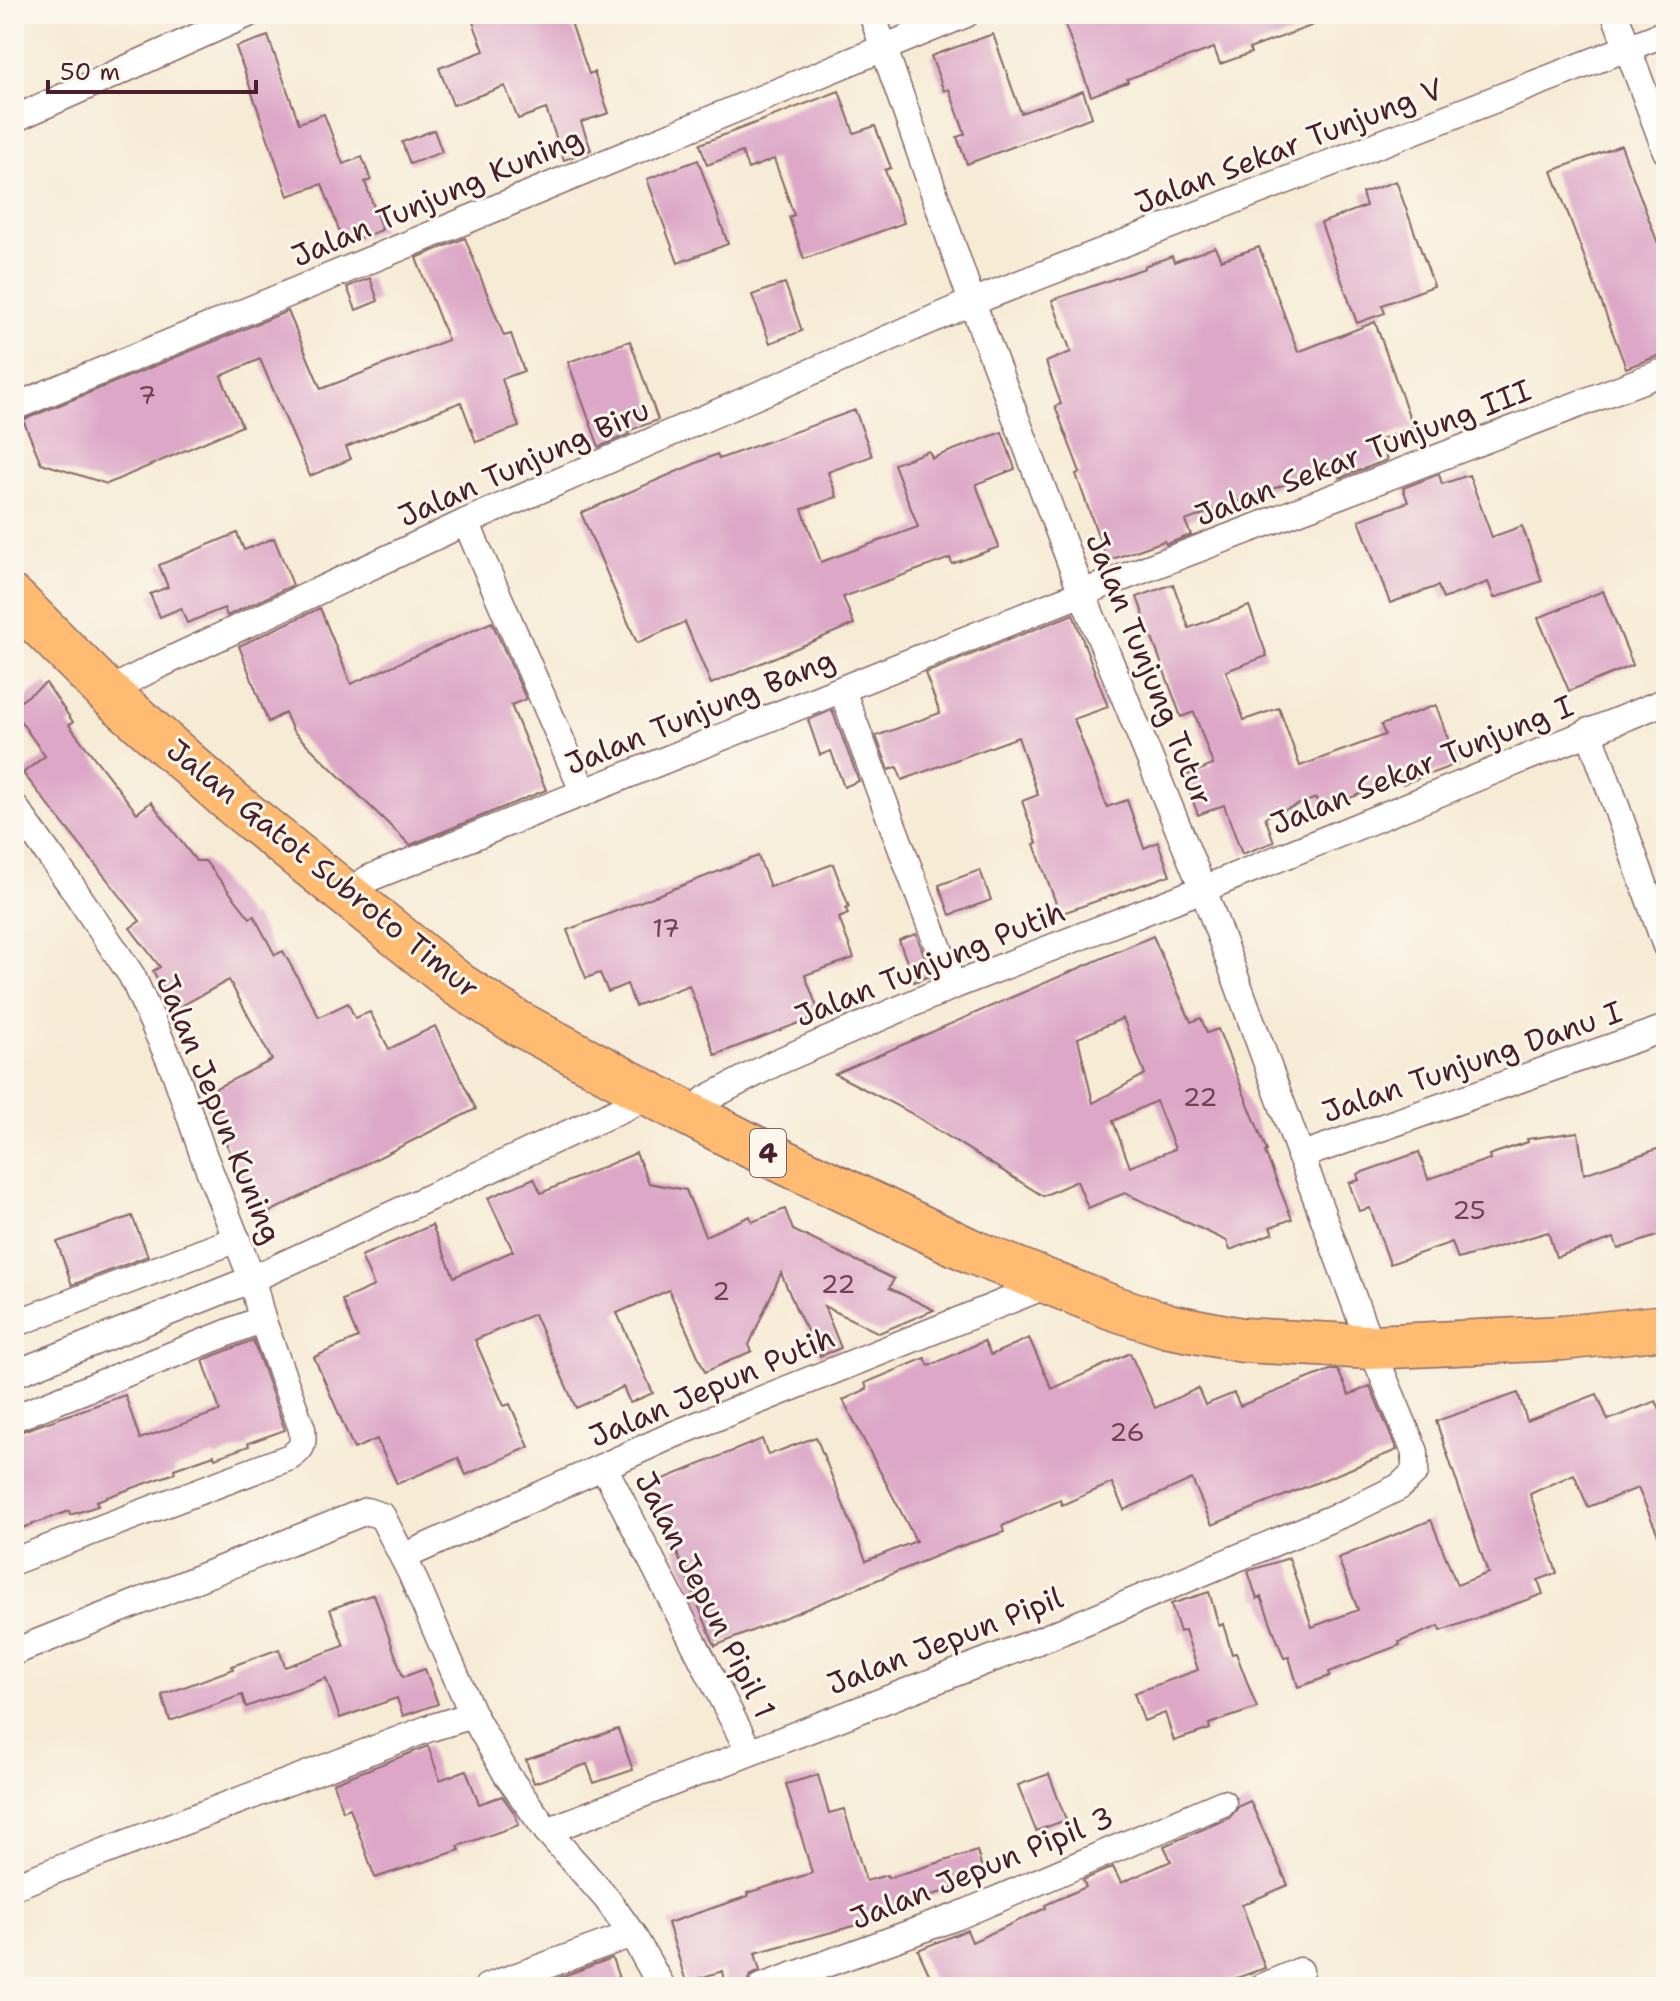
<svg xmlns="http://www.w3.org/2000/svg" width="1680" height="2001" font-family="'Shantell Sans',sans-serif">
  <style>
    .building { fill: #dda8c7; fill-rule: evenodd }
    .lines { fill: none; stroke-linecap: round; stroke-linejoin: round }
    .minor-casing { stroke: #866666; stroke-width: 29 }
    .trunk-casing { stroke: #866666; stroke-width: 47 }
    .minor { stroke: #fff; stroke-width: 26 }
    .trunk { stroke: #ffbb71; stroke-width: 44 }
    .labels { text-anchor: middle; stroke-width: 6; stroke-linejoin: round; paint-order: stroke }
    .number-label { font-size: 26px; fill: #6f4152 }
    .shield { fill: #fbf7ec; stroke: #7f6065; stroke-width: 2 }
    .shield-label { font-size: 28px; font-weight: bold; fill: #4a1f2b }
    .street-label { font-size: 30px; fill: #4a1f2b; stroke: #fbf7ec }
  </style>
  <rect width="100%" height="100%" fill="#fbf7ec"/>
  <filter id="ink" filterUnits="userSpaceOnUse"><feTurbulence type="fractalNoise" baseFrequency=".0125" numOctaves="2"/><feDisplacementMap in="SourceGraphic" scale="16" xChannelSelector="R" yChannelSelector="G"/><feConvolveMatrix kernelMatrix="1 2 1 2 8 2 1 2 1" color-interpolation-filters="sRGB"/></filter>
  <filter id="wash" filterUnits="userSpaceOnUse"><feTurbulence type="fractalNoise" baseFrequency=".006" numOctaves="4" result="noise"/><feDisplacementMap in="SourceGraphic" scale="32" xChannelSelector="R" yChannelSelector="G"/><feGaussianBlur stdDeviation="1.8" result="paint"/><feColorMatrix in="noise" values="0 0 0 0 0 0 0 0 0 0 0 0 0 0 0 0 0 1.4 0 .05"/><feComposite in="paint" operator="in"/></filter>
  <g filter="url(#wash)">
    <rect width="100%" height="100%" fill="#f6ebd5"/>
    <g id="blocks">
      <!-- building -->
      <g class="building">
        <path d="M470,14H568L589,74L594,72L609,113L581,122L591,150L564,160L546,109L518,119L505,86L453,105L439,68L484,51Z"/>
        <path d="M1086,14H1170L1172,20L1189,14H1337L1338,16L1249,49L1251,53L1220,64L1214,48L1127,79L1128,82L1091,96L1064,22Z"/>
        <path d="M993,34L1021,113L1083,91L1092,117L967,164L957,137L965,134L949,89L944,91L931,56Z"/>
        <path d="M268,36L299,123L324,114L343,164L362,157L371,180L365,182L382,230L344,244L322,184L288,196L236,47Z"/>
        <path d="M839,91L854,133L875,126L891,168L885,170L904,223L804,259L789,217L794,215L774,159L748,169L742,152L707,165L700,144Z"/>
        <path d="M434,130L442,152L410,164L402,142Z"/>
        <path d="M1621,145L1666,265V353L1626,368L1552,171Z"/>
        <path d="M698,160L728,244L678,263L647,179Z"/>
        <path d="M1396,181L1434,286L1382,305L1385,313L1357,323L1321,223L1366,206L1362,193Z"/>
        <path d="M465,238L504,336L511,334L524,371L502,379L519,427L476,442L461,402L346,447L351,459L310,476L260,359L221,376L242,426L107,484L41,463L23,420L288,311L321,389L448,340L416,258Z"/>
        <path d="M1215,247L1221,260L1259,247L1298,352L1375,322L1413,427L1379,440L1387,460L1340,478L1335,466L1185,521L1191,535L1166,544L1164,541L1107,561L1076,474L1080,472L1055,406L1061,404L1046,362L1071,352L1052,300L1145,268L1144,266L1172,256L1174,262Z"/>
        <path d="M370,278L378,301L356,310L347,287Z"/>
        <path d="M785,283L802,331L770,343L752,295Z"/>
        <path d="M630,341L658,420L628,431L629,434L599,447L568,362Z"/>
        <path d="M855,410L872,456L828,472L837,497L802,509L821,562L918,527L894,464L929,451L932,458L1002,432L1015,469L976,484L999,547L952,564L950,558L843,597L854,624L711,684L685,622L637,643L581,513L717,454L719,459Z"/>
        <path d="M1439,474L1442,484L1469,475L1492,537L1522,526L1542,581L1494,598L1488,582L1443,599L1438,586L1390,603L1359,520L1408,502L1403,488Z"/>
        <path d="M237,533L244,550L274,538L293,585L227,616L224,608L187,623L181,608L160,617L150,594L168,587L159,565Z"/>
        <path d="M1173,584L1189,628L1249,606L1267,656L1226,671L1244,720L1279,708L1300,766L1385,735L1381,725L1436,705L1457,764L1403,784L1401,779L1320,809L1316,798L1265,817L1274,842L1242,854L1224,805L1198,815L1184,776L1213,765L1194,712L1181,717L1137,597Z"/>
        <path d="M1603,591L1633,665L1569,691L1538,618Z"/>
        <path d="M320,608L351,684L492,622L526,699L511,705L546,790L410,845L293,731L285,713L268,722L239,646Z"/>
        <path d="M1073,614L1108,707L1074,719L1107,807L1127,800L1144,848L1158,842L1170,875L1060,914L1034,844L1037,843L1022,801L1038,795L1018,737L902,780L897,767L889,770L876,736L940,713L925,673Z"/>
        <path d="M46,683L73,722L69,725L137,813L151,802L196,861H205L250,918L254,916L275,955L283,951L319,1017L348,1003L355,1018L370,1012L389,1049L435,1026L476,1109L262,1216L202,1095L272,1060L229,980L174,1010L153,971L160,967L130,928L140,921L23,773L45,756L14,712V706Z"/>
        <path d="M832,710L859,781L844,787L831,751L820,755L808,720Z"/>
        <path d="M758,856L770,887L833,864L849,907L846,909L848,914L839,918L854,958L805,975L820,1015L715,1055L689,985L635,1006L627,984L608,992L600,973L586,978L567,930Z"/>
        <path d="M980,870L991,900L950,915L939,885Z"/>
        <path d="M916,934L932,975L914,982L899,940Z"/>
        <path d="M1153,936L1191,1022L1201,1018L1207,1033L1218,1029L1267,1151L1265,1152L1292,1219L1270,1227L1273,1233L1230,1250L1227,1241L1125,1193L1088,1208L1077,1181L1043,1196L909,1112L835,1074ZM1123,1018L1145,1074L1093,1103L1078,1038ZM1156,1101L1175,1149L1130,1167L1113,1121Z"/>
        <path d="M1578,1132L1584,1174L1666,1146V1233L1618,1249L1614,1238L1556,1257L1548,1232L1458,1259L1452,1242L1390,1264L1370,1208L1359,1211L1349,1183L1359,1180L1357,1174L1419,1152L1428,1179L1490,1159L1489,1155L1528,1142L1527,1139Z"/>
        <path d="M636,1153L649,1183L686,1190L705,1236L750,1216L752,1222L785,1209L793,1230L894,1279L889,1288L934,1310L879,1333L824,1306L841,1348L820,1356L797,1311L781,1273L749,1345L752,1351L705,1372L669,1290L617,1313L653,1393L630,1403L623,1387L576,1408L534,1314L475,1340L504,1406L510,1404L529,1447L466,1475L458,1458L397,1484L377,1439L354,1449L314,1357L358,1338L342,1300L374,1286L361,1256L432,1225L454,1277L513,1251L488,1198L534,1178L541,1193Z"/>
        <path d="M132,1216L148,1256L72,1285L57,1242Z"/>
        <path d="M1029,1338L1052,1389L1130,1353L1155,1408L1198,1388L1205,1405L1234,1393L1240,1406L1330,1370H1338L1349,1395L1370,1386L1397,1450L1212,1525L1192,1479L1124,1510L1112,1483L1062,1505L1060,1500L1002,1526L1004,1532L958,1547L715,1646L649,1485L762,1439L768,1455L816,1437L866,1561L916,1541L843,1400L867,1389L865,1383L925,1358L929,1366L984,1341L991,1355Z"/>
        <path d="M253,1340L285,1430L248,1443L249,1446L215,1458L214,1455L174,1469L175,1473L96,1501L98,1506L70,1515L69,1511L14,1531V1434L125,1395L140,1439L220,1411L203,1360Z"/>
        <path d="M1518,1393L1527,1421L1597,1394L1608,1420L1656,1401L1661,1411L1666,1409V1553L1638,1488L1588,1507L1574,1474L1530,1494L1557,1573L1538,1580L1543,1594L1441,1631L1439,1626L1399,1642L1400,1645L1329,1672L1330,1676L1298,1687L1289,1657L1284,1658L1261,1597L1257,1599L1248,1571L1289,1558L1312,1627L1358,1610L1338,1558L1431,1520L1457,1585L1488,1573L1436,1421Z"/>
        <path d="M1209,1592L1219,1626L1223,1624L1232,1654L1236,1653L1257,1708L1209,1724L1210,1729L1174,1741L1165,1713L1144,1721L1134,1693L1198,1670L1185,1630L1180,1632L1171,1604Z"/>
        <path d="M374,1594L403,1677L425,1669L438,1704L403,1716L397,1698L340,1718L326,1678L246,1707L242,1695L170,1721L162,1695L233,1669L232,1666L279,1649L285,1667L344,1646L330,1609Z"/>
        <path d="M618,1729L633,1770L594,1783L587,1764L534,1783L526,1760Z"/>
        <path d="M428,1746L440,1780L466,1770L479,1804L502,1796L515,1814L519,1825L458,1846L460,1850L375,1878L350,1808L343,1811L333,1783Z"/>
        <path d="M1049,1774L1066,1820L1036,1831L1018,1785Z"/>
        <path d="M818,1775L829,1813L844,1809L866,1881L887,1875L888,1878L977,1851L985,1878L896,1907L897,1910L875,1917L876,1920L755,1953L760,1971L750,1976L746,1987H726L723,1971L686,1982L668,1923L748,1896L747,1893L812,1873L786,1784Z"/>
        <path d="M1250,1801L1288,1885L1242,1905L1265,1968L1211,1987H935L918,1950L967,1930L972,1942L1046,1908L1045,1905L1086,1887L1083,1880L1113,1867L1121,1883L1171,1861L1164,1846L1229,1818L1239,1806Z"/>
        <path d="M612,1958L622,1987H539V1985Z"/>
      </g>
    </g>
  </g>
  <g filter="url(#ink)">
    <use href="#blocks" fill-opacity="0" stroke="#866666" stroke-width="2"/>
    <g class="lines">
      <!-- minor casing -->
      <g class="minor-casing">
        <g id="minor">
          <path d="M1615,14L1666,151"/>
          <path d="M14,119L248,14"/>
          <path d="M14,407L966,14"/>
          <path d="M466,522L584,793"/>
          <path d="M842,690L953,986"/>
          <path d="M107,692L155,667L466,522L972,302L1666,33"/>
          <path d="M1589,731L1666,946"/>
          <path d="M14,806L71,885L132,976L175,1072L203,1154L252,1279L262,1319L302,1429C304,1445 302,1449 290,1457L14,1561"/>
          <path d="M343,894L370,878L1082,593L1666,371"/>
          <path d="M691,1115L706,1099L775,1063L953,986L1203,889L1666,701"/>
          <path d="M1300,1156L1666,1028"/>
          <path d="M14,1324L237,1239"/>
          <path d="M14,1374L252,1279L652,1095"/>
          <path d="M14,1418L262,1319"/>
          <path d="M604,1467L749,1751"/>
          <path d="M403,1557L675,1434L1050,1284"/>
          <path d="M14,1652L366,1511L382,1516L411,1573L473,1715L507,1775L547,1831L607,1899L632,1934L662,1987"/>
          <path d="M547,1831L1048,1637L1352,1510L1399,1487L1415,1472V1452L1371,1347L1203,889L1082,593L972,302L872,14"/>
          <path d="M14,1886L430,1728L473,1715"/>
          <path d="M487,1987L632,1934"/>
          <path d="M762,1987L958,1916L1223,1803"/>
          <path d="M1262,1987L1300,1971"/>
        </g>
      </g>
      <!-- trunk casing -->
      <g class="trunk-casing">
        <path id="trunk" d="M14,599L107,692L235,805L459,985L518,1023L652,1095L751,1146L973,1252L1111,1307L1169,1326L1242,1340L1371,1347L1563,1338L1666,1327"/>
      </g>
      <!-- minor -->
      <use href="#minor" class="minor"/>
      <!-- trunk -->
      <use href="#trunk" class="trunk"/>
    </g>
  </g>
  <g class="labels">
    <!-- number labels -->
    <g class="number-label">
      <text x="147" y="404">7</text>
      <text x="666" y="937">17</text>
      <text x="1200" y="1106">22</text>
      <text x="1469" y="1219">25</text>
      <text x="838" y="1293">22</text>
      <text x="721" y="1300">2</text>
      <text x="1127" y="1441">26</text>
    </g>
    <!-- shield labels -->
    <rect class="shield" x="750" y="1129" width="36" height="48" rx="6"/>
    <g class="shield-label">
      <text x="768" y="1163">4</text>
    </g>
    <!-- street labels -->
    <g class="street-label">
      <text transform="translate(1289 146) rotate(-21)" y="10">Jalan Sekar Tunjung V</text>
      <text transform="translate(437 197) rotate(-23)" y="10">Jalan Tunjung Kuning</text>
      <text transform="translate(1363 453) rotate(-21)" y="10">Jalan Sekar Tunjung III</text>
      <text transform="translate(524 463) rotate(-24)" y="10">Jalan Tunjung Biru</text>
      <text transform="translate(1149 669) rotate(68)" y="10">Jalan Tunjung Tutur</text>
      <text transform="translate(700 712) rotate(-22)" y="10">Jalan Tunjung Bang</text>
      <text transform="translate(1422 765) rotate(-22)" y="10">Jalan Sekar Tunjung I</text>
      <text transform="translate(323 869) rotate(39)" y="10">Jalan Gatot Subroto Timur</text>
      <text transform="translate(930 964) rotate(-22)" y="10">Jalan Tunjung Putih</text>
      <text transform="translate(1472 1062) rotate(-19)" y="10">Jalan Tunjung Danu I</text>
      <text transform="translate(219 1109) rotate(68)" y="10">Jalan Jepun Kuning</text>
      <text transform="translate(712 1387) rotate(-23)" y="10">Jalan Jepun Putih</text>
      <text transform="translate(705 1595) rotate(63)" y="10">Jalan Jepun Pipil 1</text>
      <text transform="translate(945 1641) rotate(-21)" y="10">Jalan Jepun Pipil</text>
      <text transform="translate(982 1868) rotate(-22)" y="10">Jalan Jepun Pipil 3</text>
    </g>
  </g>
  <!-- margin -->
  <rect width="1680" height="2001" fill="none" stroke="#fbf7ec" stroke-width="48"/>
  <!-- scale -->
  <path d="M48 80v12h208v-12" fill="none" stroke="#4a1f2b" stroke-width="4"/>
  <text x="60" y="80" font-size="24" fill="#4a1f2b" stroke="#fbf7ec" stroke-width="6" paint-order="stroke">50 m</text>
</svg>
